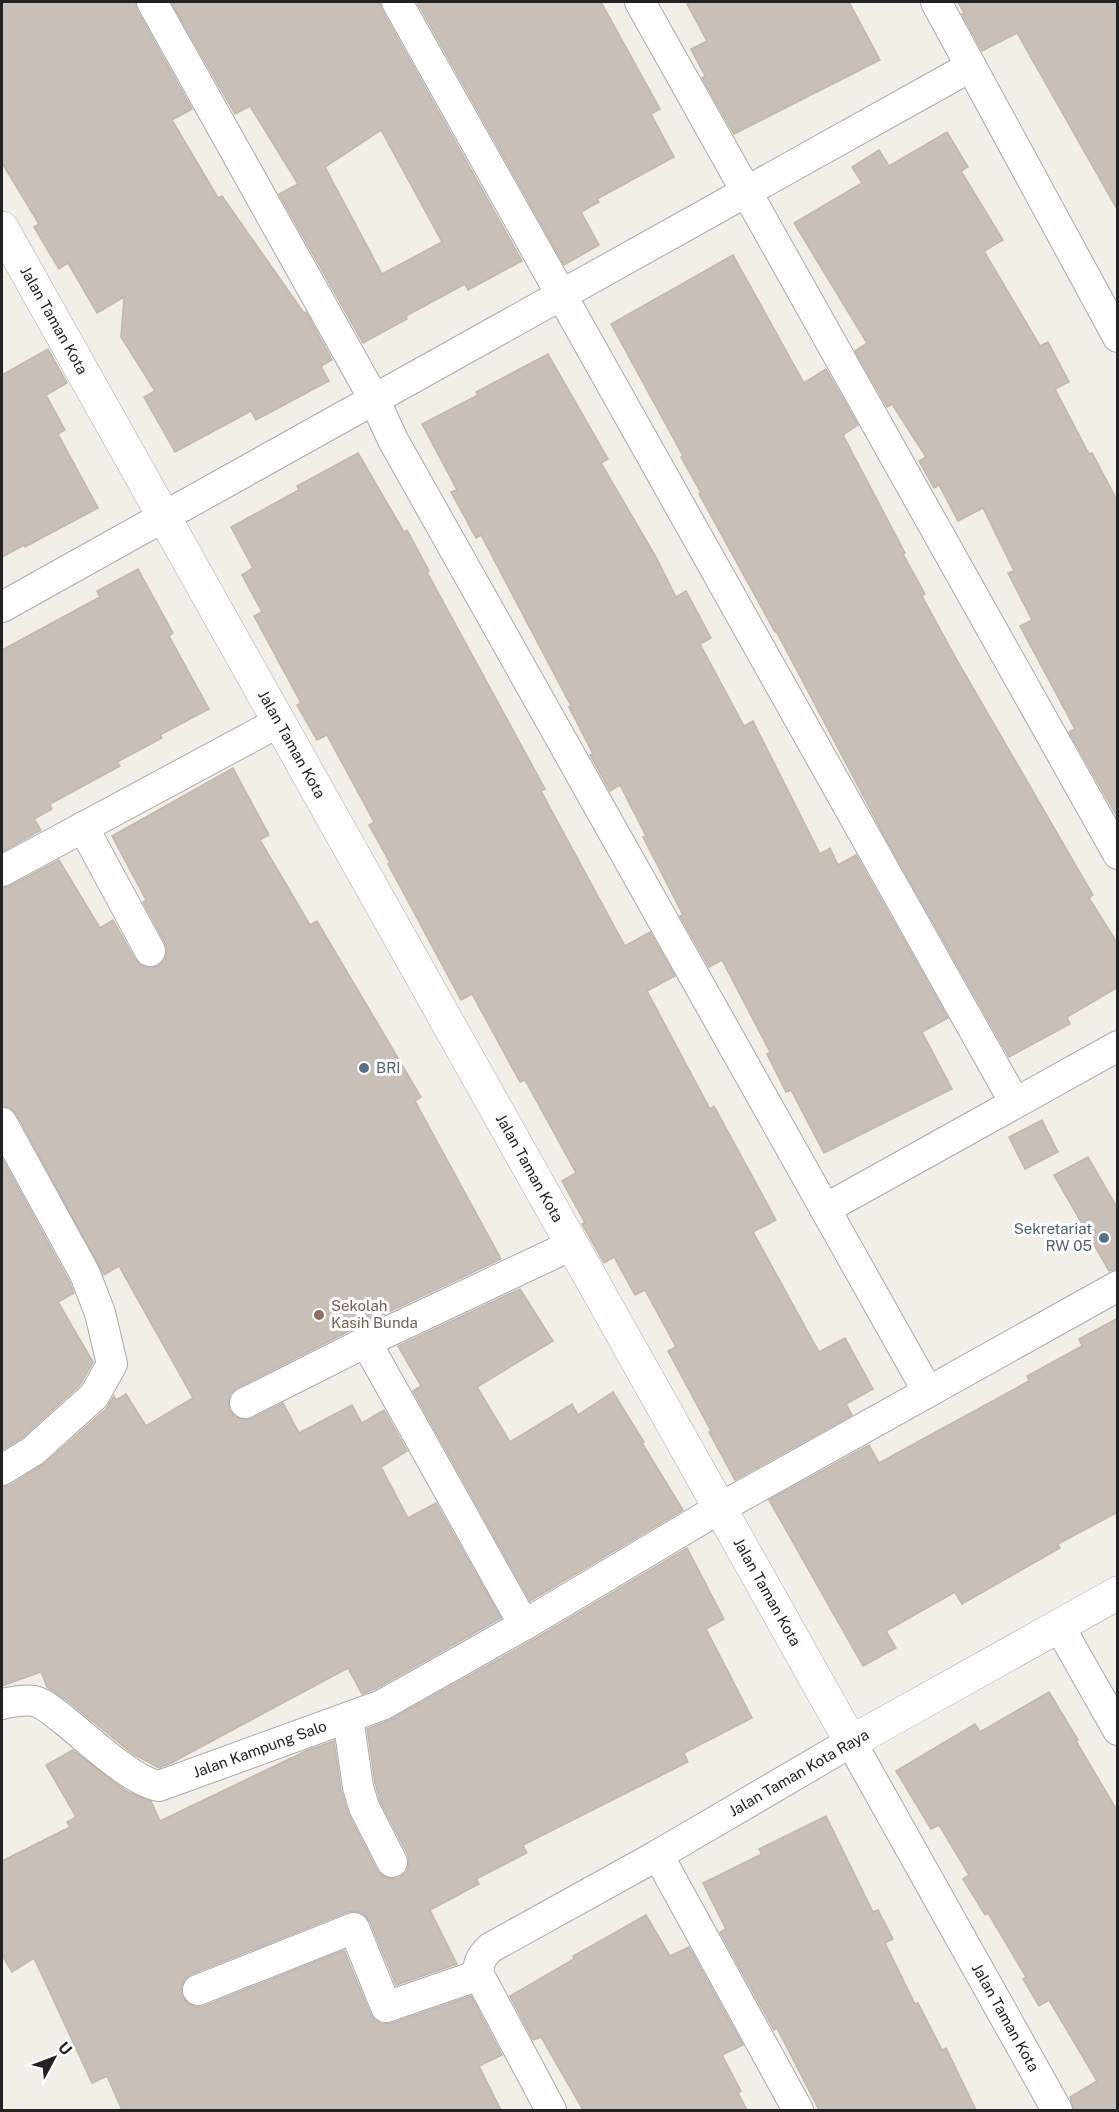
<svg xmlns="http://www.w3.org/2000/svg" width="1119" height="2112" font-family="'Public Sans',sans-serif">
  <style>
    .building { fill: #c7bfb8; stroke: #c4b6ab; stroke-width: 1.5; fill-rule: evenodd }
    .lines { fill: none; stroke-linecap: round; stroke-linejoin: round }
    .minor-casing { stroke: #a9a9a9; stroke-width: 32 }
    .tertiary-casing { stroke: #a9a9a9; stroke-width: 34 }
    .minor { stroke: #fff; stroke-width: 30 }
    .tertiary { stroke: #fff; stroke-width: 33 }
    .service-dot { fill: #5c6f8a; stroke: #fff; stroke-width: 2 }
    .education-dot { fill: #8d6e63; stroke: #fff; stroke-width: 2 }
    .labels { text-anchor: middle; stroke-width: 6; stroke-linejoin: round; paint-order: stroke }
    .street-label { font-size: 15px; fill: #222; stroke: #fff }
    .service-label { font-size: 15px; fill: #4e5e75; stroke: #fff; text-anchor: start }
    .education-label { font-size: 15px; fill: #785e54; stroke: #fff; text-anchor: start }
  </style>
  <rect width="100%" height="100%" fill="#f2efe9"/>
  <!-- building -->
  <g class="building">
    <path d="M2,2H135L137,10L192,109L172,120L218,198L222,196L304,313L306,312L332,360L321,366L329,381L256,420L251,411L175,452L144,397L155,391L121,337L124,297L97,313L68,263L59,269L34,227L39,224L2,163Z"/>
    <path d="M171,2H380L382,10L522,261L468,290L465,284L406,316L407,319L363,343L279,194L298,184L250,106L235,114ZM381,130L442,242L382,274L325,167Z"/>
    <path d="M417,2H601L660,109L651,114L674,157L597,199L599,202L581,212L599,245L564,265Z"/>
    <path d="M686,2H849L880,60L734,134L702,78L705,76L691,49L707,41Z"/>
    <path d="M958,2H1118V211L1017,33L982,51L962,14L964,13Z"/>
    <path d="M947,132L968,167L961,171L1003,240L984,251L1040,346L1048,342L1069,382L1055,389L1089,454L1092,453L1118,502V818L1069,732L1075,729L1020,626L1032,620L1008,573L1014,571L983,508L958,521L939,485L934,488L919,461L926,457L892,404L887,407L855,351L867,343L794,223L862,183L852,167L879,150L889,166Z"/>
    <path d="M733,255L804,383L826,369L858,425L843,435L905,553L903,554L925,594L922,596L958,662L1093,895L1089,898L1118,944V987L1067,1017L1070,1024L1009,1057L886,839L776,631L775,632L699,494L701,493L681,457L683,456L611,324Z"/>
    <path d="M48,349L67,383L46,395L65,430L58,434L98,508L25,547L24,545L2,557V375Z"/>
    <path d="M548,354L608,459L601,463L656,557L676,597L686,591L711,638L700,644L744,726L753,721L820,854L830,848L838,865L856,855L948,1018L922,1032L952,1089L824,1153L791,1090L786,1092L767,1054L770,1052L722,960L709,967L680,916L683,915L643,837L646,836L620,785L610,791L594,762L590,755L593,754L569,707L571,706L481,535L476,538L451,492L457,490L422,424L478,395L476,392Z"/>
    <path d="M358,453L404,532L407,530L429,571L427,572L545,789L541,791L625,946L650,932L675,976L647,991L710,1109L714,1106L776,1220L753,1232L819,1352L845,1338L873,1389L846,1404L852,1415L735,1480L709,1432L711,1431L668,1351L676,1347L645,1290L635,1295L614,1257L604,1263L582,1224L585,1223L562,1181L576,1173L525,1080L520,1082L472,994L461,1000L388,864L390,863L369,825L374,822L327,735L317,740L297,705L301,703L254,616L262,612L242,575L253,568L231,527L299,490L297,486Z"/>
    <path d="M138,569L173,633L169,636L209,709L160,735L162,738L117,762L120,766L50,804L52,809L34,819L41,830L2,852V650L100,597L97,591Z"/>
    <path d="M233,768L269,835L260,840L310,925L317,921L421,1097L415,1101L501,1259L359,1326L237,1388L230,1394L228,1401L229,1410L235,1417L245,1420L253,1418L283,1403L299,1433L352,1405L362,1423L384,1410L407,1451L381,1467L408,1518L436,1503L501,1618L375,1689L362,1694L348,1668L171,1763L159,1768L133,1754L64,1698L47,1687L41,1672L2,1686V1487L11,1485L44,1464L106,1409L114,1396L116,1400L126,1394L146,1426L193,1398L119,1266L104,1275L17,1115L10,1108L2,1106V888L10,886L59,860L100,928L113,920L135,959L141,965L149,968L158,966L165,960L167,951L165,943L143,902L146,900L112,836Z"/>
    <path d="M1042,1120L1058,1152L1025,1169L1009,1137Z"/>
    <path d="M1088,1157L1118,1209V1269L1109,1271L1054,1175Z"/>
    <path d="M2,1158L69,1281L74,1293L58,1302L93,1362L80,1385L23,1437L2,1450Z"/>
    <path d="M520,1289L553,1341L477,1387L510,1442L572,1404L578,1415L613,1392L644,1442L642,1443L683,1510L530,1601L413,1391L421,1386L398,1346Z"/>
    <path d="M1118,1318V1512L1058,1544L1060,1548L962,1604L955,1592L886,1631L896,1648L863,1666L769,1500L869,1445L879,1463L1029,1381L1027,1376L1082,1346L1079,1339Z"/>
    <path d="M687,1548L724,1619L706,1629L752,1718L684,1753L688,1762L523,1845L527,1853L476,1879L479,1884L430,1910L457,1964L396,1985L370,1922L364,1914L356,1911L348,1912L192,1974L185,1979L181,1987L182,1996L187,2003L195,2007L204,2006L344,1950L370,2013L375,2020L382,2024L392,2023L471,1996L502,2055L479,2066L501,2110H122L107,2076L92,2083L34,1958L12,1972L2,1955V1861L70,1827L67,1822L76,1817L46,1765L73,1750L114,1782L128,1792L151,1801L160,1821L308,1750L334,1741L341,1790L349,1815L377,1870L382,1876L391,1879L399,1878L407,1871L409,1863L408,1855L380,1801L375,1783L367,1729L390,1720L533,1640Z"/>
    <path d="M1049,1692L1078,1740L1076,1741L1118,1812V2110H1074L1070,2097L1097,2081L1049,2000L1039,2006L1023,1979L1026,1977L988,1913L985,1915L963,1879L969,1875L939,1825L931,1829L896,1771L975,1724L980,1732Z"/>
    <path d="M826,1816L873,1912L878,1910L893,1939L885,1943L915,2004L918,2003L942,2050L946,2048L976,2110H819L777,2028L774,2030L720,1932L726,1929L703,1883L762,1854L759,1849Z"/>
    <path d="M646,1915L670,1956L689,1947L743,2045L722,2055L741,2091L738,2093L747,2110H583L541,2037L533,2040L510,1996L574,1959L573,1956Z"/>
  </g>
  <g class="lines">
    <!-- minor casing -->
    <g class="minor-casing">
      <g id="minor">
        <path d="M152,2L374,399L393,440L928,1392"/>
        <path d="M397,2L1015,1103"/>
        <path d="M640,2L1118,854"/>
        <path d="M936,2L1118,337"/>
        <path d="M2,607L970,67"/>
        <path d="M83,827L150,951"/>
        <path d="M2,871L279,722"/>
        <path d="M2,1123L85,1274L100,1313L112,1364L94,1396L33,1451L2,1470"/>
        <path d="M825,1209L1118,1046"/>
        <path d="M245,1403L366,1342"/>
        <path d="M524,1625L366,1342L572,1245"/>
        <path d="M1059,1626L1118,1730"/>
        <path id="s1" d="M2,1704C12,1702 23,1699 34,1701C44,1703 56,1714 65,1721C88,1739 131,1781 159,1786L382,1705L524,1625L720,1508L1118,1286"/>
        <path d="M348,1718L358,1787L364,1807L392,1862"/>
        <path d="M658,1855L798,2110"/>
        <path d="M198,1990L354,1928L386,2007L479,1975"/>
        <path id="s2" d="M551,2110L479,1975C477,1963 482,1956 490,1948L658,1855L851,1742L1057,2110"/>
      </g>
    </g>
    <!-- tertiary casing -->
    <g class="tertiary-casing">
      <g id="tertiary">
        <path id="s3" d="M2,228L851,1742L1118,1593"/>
      </g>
    </g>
    <!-- minor -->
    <use href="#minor" class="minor"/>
    <!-- tertiary -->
    <use href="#tertiary" class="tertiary"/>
  </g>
  <!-- markers -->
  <g class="service-dot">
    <circle cx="364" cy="1068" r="6"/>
    <circle cx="1104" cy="1238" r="6"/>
  </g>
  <circle class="education-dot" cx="319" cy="1315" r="6"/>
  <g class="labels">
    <!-- street labels -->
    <g class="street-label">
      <text dy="5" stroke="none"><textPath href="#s3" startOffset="106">Jalan Taman Kota</textPath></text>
      <text dy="5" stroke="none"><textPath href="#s3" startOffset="592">Jalan Taman Kota</textPath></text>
      <text dy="5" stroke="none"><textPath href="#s3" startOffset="1078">Jalan Taman Kota</textPath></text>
      <text dy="5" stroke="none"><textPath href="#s3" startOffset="1564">Jalan Taman Kota</textPath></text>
      <text dy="5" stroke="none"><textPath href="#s1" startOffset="292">Jalan Kampung Salo</textPath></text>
      <text transform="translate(799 1773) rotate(-30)" y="5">Jalan Taman Kota Raya</text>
      <text dy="5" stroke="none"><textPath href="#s2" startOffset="915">Jalan Taman Kota</textPath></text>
    </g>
    <!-- service labels -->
    <g class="service-label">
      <text x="376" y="1073">BRI</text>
      <text x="1092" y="1234" text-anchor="end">Sekretariat<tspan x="1092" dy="17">RW 05</tspan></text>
    </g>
    <!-- education labels -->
    <g class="education-label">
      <text x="331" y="1311">Sekolah<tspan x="331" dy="17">Kasih Bunda</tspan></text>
    </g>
  </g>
  <!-- border -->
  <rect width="1119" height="2112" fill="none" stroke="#222222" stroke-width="6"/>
  <!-- north arrow -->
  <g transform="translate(54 2058) rotate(49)" stroke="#ffffff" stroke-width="4.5" paint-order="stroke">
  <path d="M0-4.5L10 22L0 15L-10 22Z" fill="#222222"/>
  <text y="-9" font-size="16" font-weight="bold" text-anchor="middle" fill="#222222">U</text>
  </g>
</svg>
